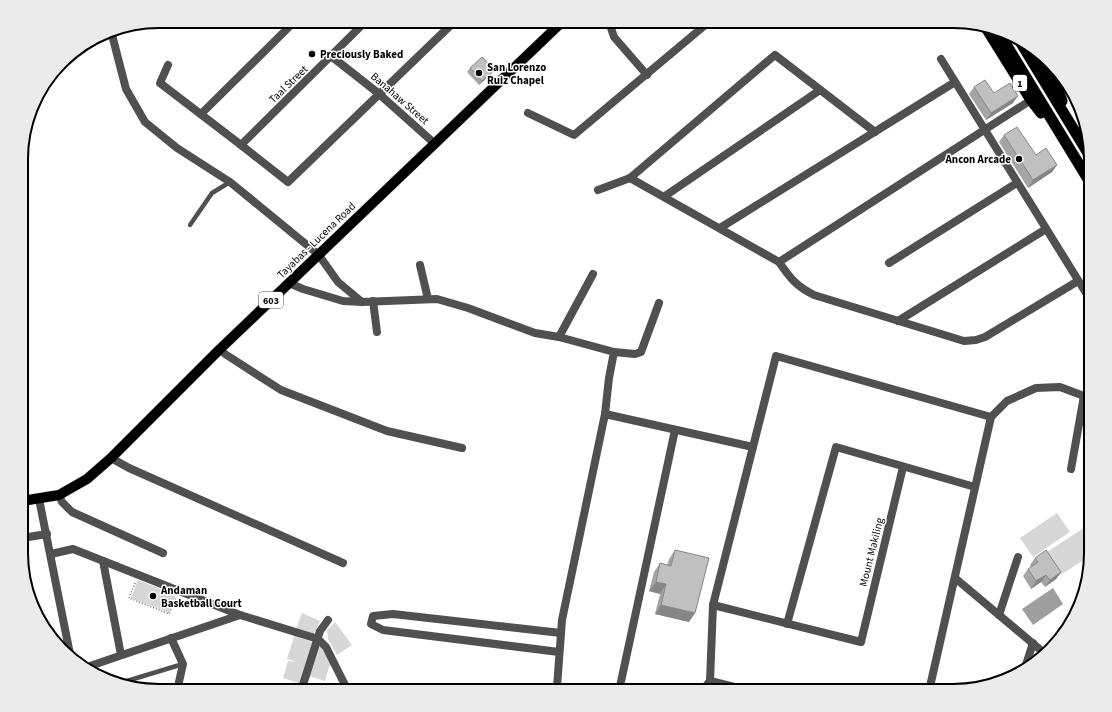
<svg xmlns="http://www.w3.org/2000/svg" width="1112" height="712" font-family="'Source Sans 3',sans-serif">
  <style>
    .green { fill: #d7d7d7 }
    .water { fill: #9e9e9e }
    .lines { fill: none; stroke-linecap: round; stroke-linejoin: round }
    .primary-casing { stroke: #dbdbdb; stroke-width: 11 }
    .trunk-casing { stroke: #dbdbdb; stroke-width: 12 }
    .path { stroke: #727272; stroke-width: 1.5; stroke-dasharray: 1 2; stroke-linecap: butt }
    .service { stroke: #505050; stroke-width: 4.5 }
    .minor { stroke: #505050; stroke-width: 8 }
    .primary { stroke: #000; stroke-width: 10 }
    .trunk { stroke: #000; stroke-width: 11 }
    .wall { fill: #a5a5a5 }
    .shaded-wall { fill: #868686 }
    .building { fill: #c0c0c0; stroke: #868686 }
    .poi-dot { fill: #000; stroke: #fff; stroke-width: 1.5 }
    .labels { text-anchor: middle; stroke-width: 3; stroke-linejoin: round; paint-order: stroke }
    .shield { fill: #fff; stroke: #4c4c4c; stroke-width: 1 }
    .shield-label { font-size: 10px; font-weight: bold; fill: #000 }
    .poi-label { font-size: 11px; font-weight: bold; fill: #000; stroke: #fff; text-anchor: start }
    .street-label { font-size: 11px; fill: #000; stroke: #fff }
    .rim { fill: none; stroke: #000; stroke-width: 2 }
  </style>
  <rect width="100%" height="100%" fill="#fff"/>
  <!-- green -->
  <g class="green">
    <path d="M1057,513L1070,532L1033,557L1020,538Z"/>
    <path d="M1085,527L1091,536V555L1059,576L1044,554Z"/>
    <path d="M138,580L176,595L169,613L131,598Z"/>
    <path d="M302,613L320,621L313,636L296,629Z"/>
    <path d="M335,622L352,645L337,655L328,639L327,630Z"/>
    <path d="M294,636L315,643L301,684L283,678L288,661L297,662L287,659Z"/>
    <path d="M317,641L332,664L329,667L325,681L309,676Z"/>
  </g>
  <!-- water -->
  <path class="water" d="M1053,588L1063,604L1033,625L1022,609Z"/>
  <g class="lines">
    <!-- primary casing -->
    <g class="primary-casing">
      <path id="primary" d="M22,501L59,495L87,479L111,458L220,349L563,21"/>
    </g>
    <!-- trunk casing -->
    <g class="trunk-casing">
      <g id="trunk">
        <path d="M985,26L1031,100L1041,113"/>
        <path d="M996,28L1091,184"/>
        <path d="M1018,38L1091,158"/>
        <path d="M1034,49L1056,85L1062,101"/>
      </g>
    </g>
    <!-- path -->
    <path class="path" d="M135,583L129,598L169,614L176,598"/>
    <!-- service -->
    <g class="service">
      <path d="M190,225L212,193L230,182"/>
      <path d="M117,684L183,664"/>
    </g>
    <!-- minor -->
    <g class="minor">
      <path d="M613,21L610,25L614,37L647,75"/>
      <path d="M846,21L847,22"/>
      <path d="M111,31L126,89L145,122L177,148L230,182L318,254L338,282L362,302"/>
      <path d="M331,56L378,93L434,143"/>
      <path d="M941,59L1091,301"/>
      <path d="M168,65L160,83L241,145L288,182L455,21"/>
      <path d="M528,113L574,135L710,21"/>
      <path d="M201,114L295,21"/>
      <path d="M241,145L366,21"/>
      <path d="M630,178L779,262C790,278 796,286 814,295L964,341L976,340L985,337L1078,281"/>
      <path d="M598,190L630,178L775,55L875,132"/>
      <path d="M665,196L820,90"/>
      <path d="M720,228L955,82"/>
      <path d="M779,262L1031,100"/>
      <path d="M889,263L1017,183"/>
      <path d="M420,265L428,299"/>
      <path d="M289,283L303,289L343,301L362,302L437,299L468,308L535,333L559,337L614,352L609,378L605,414L562,620L557,687L591,691"/>
      <path d="M373,301L377,332"/>
      <path d="M898,321L1046,229"/>
      <path d="M559,337L593,274"/>
      <path d="M220,349L225,354L281,390L387,431L462,448"/>
      <path d="M614,352L635,354L641,352L659,303"/>
      <path d="M605,414L753,447"/>
      <path d="M111,458L129,468L343,563"/>
      <path d="M1071,469L1084,396L1091,392"/>
      <path d="M59,495L62,502L72,512L163,553"/>
      <path d="M39,499L70,654"/>
      <path d="M22,538L47,534"/>
      <path d="M51,554L73,549L240,615L318,639L326,647L346,687V691"/>
      <path d="M103,561L121,655"/>
      <path d="M955,578L1043,652"/>
      <path d="M713,605L861,642L903,467"/>
      <path d="M999,615L1018,557"/>
      <path d="M787,624L836,447L975,487"/>
      <path d="M171,638L183,664L177,691"/>
      <path d="M559,652L383,630L371,624L373,616L393,614L561,633"/>
      <path d="M84,668L240,615"/>
      <path d="M1024,671L1033,643"/>
      <path d="M710,681L751,691"/>
      <path d="M346,687L367,691"/>
      <path d="M301,691L320,631L328,620"/>
      <path d="M619,691L675,430"/>
      <path d="M702,691L710,681L713,605L776,356L991,417"/>
      <path d="M929,691L991,417L1007,401L1036,388L1060,387L1084,396"/>
    </g>
    <!-- primary -->
    <use href="#primary" class="primary"/>
    <!-- trunk -->
    <use href="#trunk" class="trunk"/>
  </g>
  <!-- wall -->
  <g class="wall">
    <path d="M470,68L494,70L491,74L479,85L467,72Z"/>
    <path d="M1063,80L1073,90L1075,100Z"/>
    <path d="M974,87L994,93L1013,103L986,120L969,94Z"/>
    <path d="M1004,135L1036,155L1057,165L1052,172L1028,188L999,142Z"/>
    <path d="M675,550L689,622L655,614L660,594L649,591L654,572L660,563L667,565L669,559Z"/>
    <path d="M1035,558L1061,572L1056,579L1045,587L1041,582L1031,589L1023,576L1028,569L1031,567L1030,565Z"/>
    <path d="M1080,593L1075,609H1074L1076,599Z"/>
  </g>
  <!-- shaded-wall -->
  <g class="shaded-wall">
    <path d="M494,70L491,74L479,85L482,81Z"/>
    <path d="M1018,96L1013,103L986,120L991,113Z"/>
    <path d="M1057,165L1052,172L1028,188L1033,180Z"/>
    <path d="M1061,572L1056,579L1045,587L1050,580Z"/>
    <path d="M1046,575L1041,582L1031,589L1036,581Z"/>
    <path d="M656,582L666,584L660,594L649,591Z"/>
    <path d="M661,605L695,613L689,622L655,614Z"/>
  </g>
  <!-- building -->
  <g class="building">
    <path d="M482,57L494,70L482,81L470,68Z"/>
    <path d="M985,80L994,93L1010,83L1018,96L991,113L974,87Z"/>
    <path d="M1017,127L1036,155L1046,148L1057,165L1033,180L1004,135Z"/>
    <path d="M675,550L709,558L695,613L661,605L666,584L656,582L660,563L671,566Z"/>
    <path d="M1046,550L1061,572L1050,580L1046,575L1036,581L1028,569L1038,562L1035,558Z"/>
  </g>
  <!-- markers -->
  <g class="poi-dot">
    <circle cx="312" cy="54" r="4"/>
    <circle cx="479" cy="73" r="4"/>
    <circle cx="1019" cy="159" r="4"/>
    <circle cx="153" cy="596" r="4"/>
  </g>
  <g class="labels">
    <!-- shield labels -->
    <g class="shield">
      <rect x="1013" y="75" width="14" height="16" rx="3"/>
      <rect x="259" y="292" width="24" height="16" rx="3"/>
    </g>
    <g class="shield-label">
      <text x="1020" y="87">1</text>
      <text x="271" y="304">603</text>
    </g>
    <!-- poi labels -->
    <g class="poi-label">
      <text x="320" y="58">Preciously Baked</text>
      <text x="487" y="71">San Lorenzo<tspan x="487" dy="13">Ruiz Chapel</tspan></text>
      <text x="1011" y="163" text-anchor="end">Ancon Arcade</text>
      <text x="161" y="594">Andaman<tspan x="161" dy="13">Basketball Court</tspan></text>
    </g>
    <!-- street labels -->
    <g class="street-label">
      <text transform="translate(288 84) rotate(-44)" y="4">Taal Street</text>
      <text transform="translate(400 98) rotate(41)" y="4">Banahaw Street</text>
      <text transform="translate(316 240) rotate(-44)" y="4">Tayabas - Lucena Road</text>
      <text transform="translate(871 552) rotate(-76)" y="4">Mount Makiling</text>
    </g>
  </g>
  <!-- crop -->
  <path d="M0 0H1112V712H0ZM159 28H953A131 131 0 0 1 1084 159V553A131 131 0 0 1 953 684H159A131 131 0 0 1 28 553V159A131 131 0 0 1 159 28Z" fill="#ebebeb" fill-rule="evenodd"/>
  <path class="rim" d="M159 28H953A131 131 0 0 1 1084 159V553A131 131 0 0 1 953 684H159A131 131 0 0 1 28 553V159A131 131 0 0 1 159 28Z"/>
</svg>
